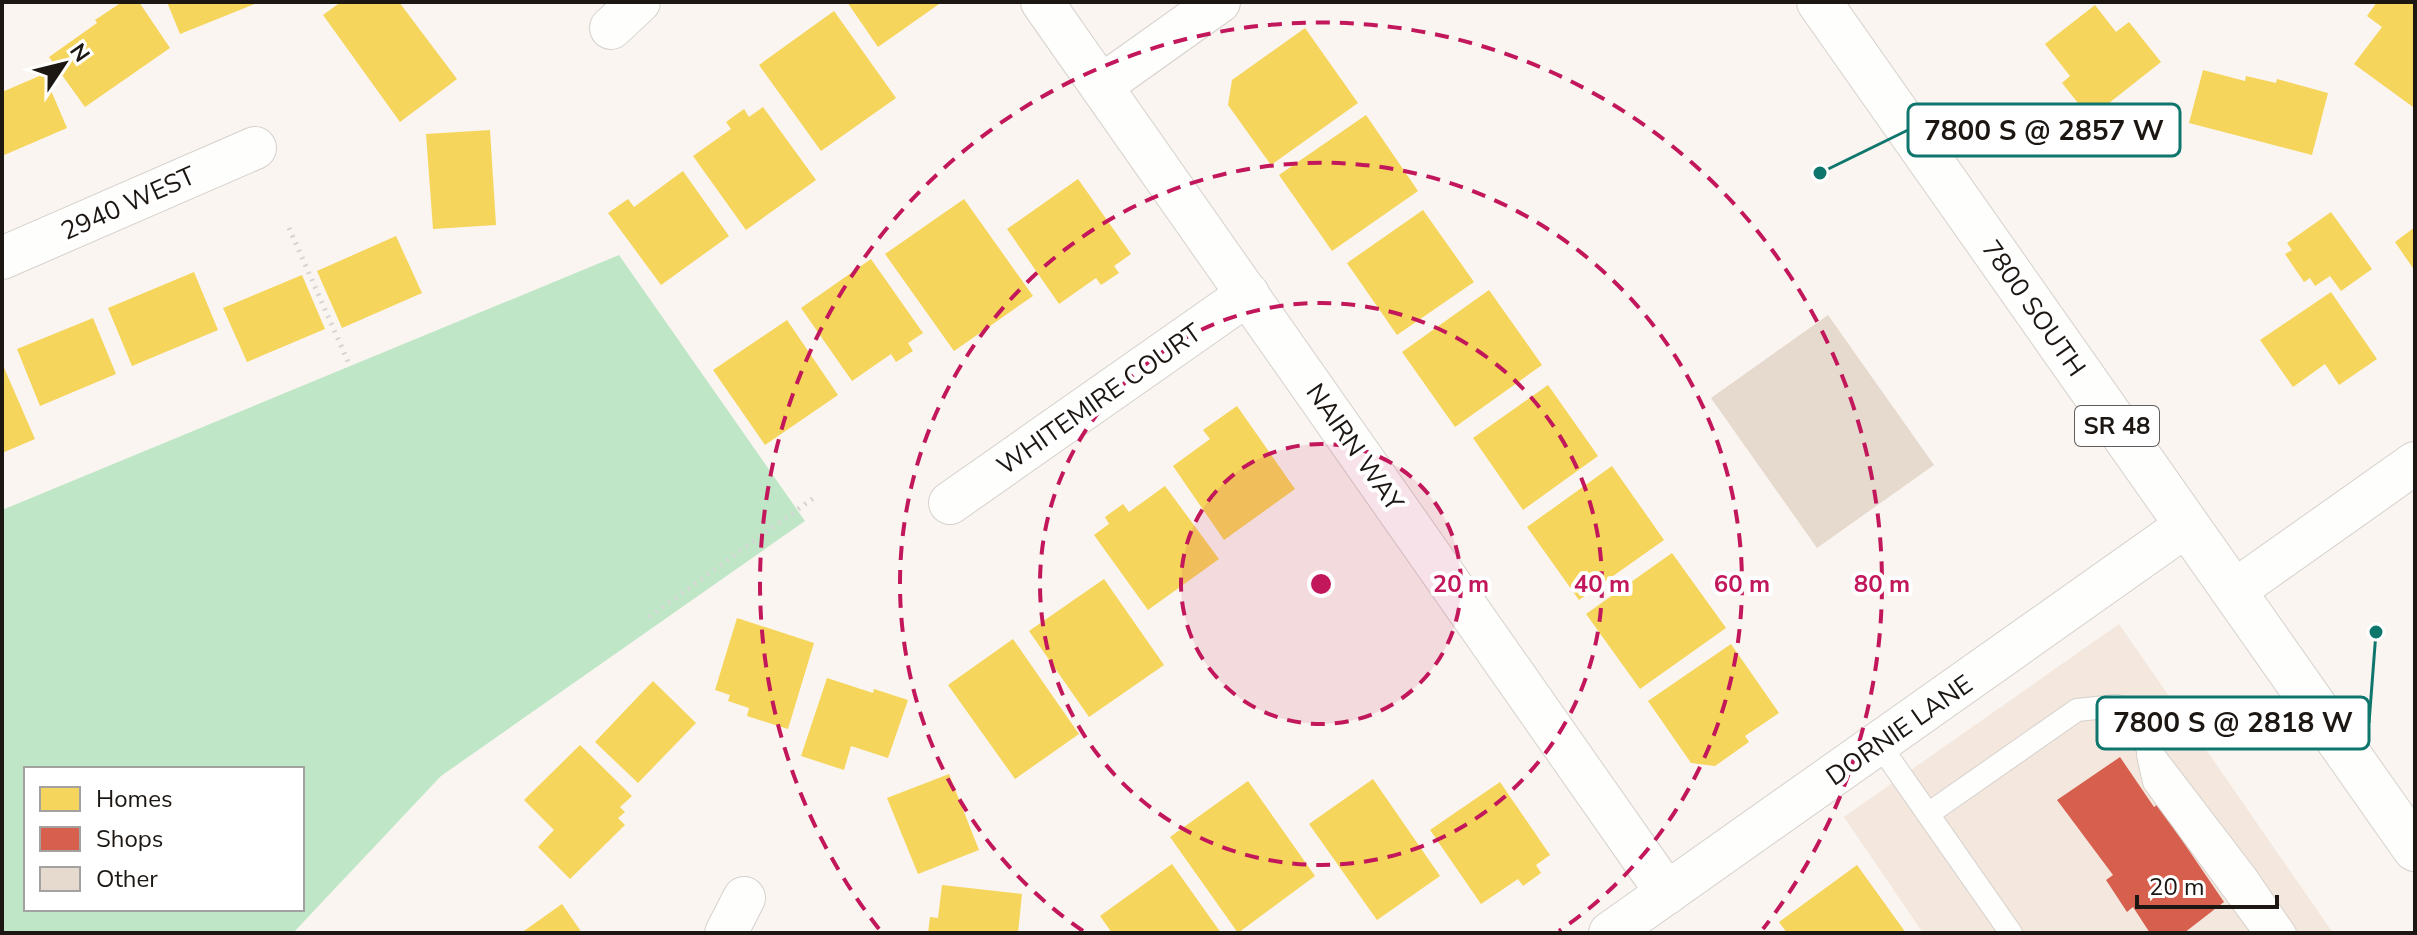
<svg xmlns="http://www.w3.org/2000/svg" width="2417" height="935" font-family="'Nunito Sans',sans-serif">
  <style>
    .built { fill: #f3e7de }
    .green { fill: #bfe7c7; fill-rule: evenodd }
    .homes { fill: #f6d55c }
    .shops { fill: #d6604d }
    .building { fill: #e6d9ce }
    .lines { fill: none; stroke-linecap: round; stroke-linejoin: round }
    .service-casing { stroke: #d6d1cc; stroke-width: 24 }
    .minor-casing { stroke: #d6d1cc; stroke-width: 44 }
    .primary-casing { stroke: #d6d1cc; stroke-width: 46 }
    .path { stroke: #d6d5d4; stroke-width: 5; stroke-dasharray: 2 6; stroke-linecap: butt }
    .service { stroke: #fefefd; stroke-width: 22 }
    .minor { stroke: #fefefd; stroke-width: 42 }
    .primary { stroke: #fefefd; stroke-width: 44 }
    .ring { fill: none; stroke: #c2185b; stroke-width: 4; stroke-dasharray: 14 10 }
    .labels { text-anchor: middle; stroke-width: 8; stroke-linejoin: round; paint-order: stroke }
    .shield { fill: #fff; stroke: #605d5a; stroke-width: 2 }
    .shield-label { font-size: 24px; font-weight: bold; fill: #1c1713 }
    .street-label { font-size: 26px; fill: #1c1713; stroke: #fff }
    .centre { fill: #c2185b; stroke: #fff; stroke-width: 4 }
    .ring-label { font-size: 24px; text-anchor: middle; font-weight: bold; fill: #c2185b; stroke: #fff; stroke-width: 8; stroke-linejoin: round; paint-order: stroke }
    .leader { fill: none; stroke: #0f766e; stroke-width: 3 }
    .callout-dot { fill: #0f766e; stroke: #fff; stroke-width: 3 }
    .callout { fill: #fff; stroke: #0f766e; stroke-width: 3 }
    .callout-label { font-size: 28px; text-anchor: middle; font-weight: bold; fill: #1c1713 }
  </style>
  <rect width="100%" height="100%" fill="#faf5f0"/>
  <!-- built -->
  <path class="built" d="M2119,624L2333,933H1923L1844,817Z"/>
  <!-- green -->
  <path class="green" d="M619,255L805,521L441,776L293,933H2V510ZM26,769H302V909H26Z"/>
  <!-- homes -->
  <g class="homes">
    <path d="M122,2H139L170,48L85,107L49,57L97,23L95,20Z"/>
    <path d="M167,2H260L180,34Z"/>
    <path d="M341,2H399L457,79L400,122L323,15Z"/>
    <path d="M847,2H942L878,47Z"/>
    <path d="M2377,2H2415V104L2413,107L2354,64L2382,27L2367,16Z"/>
    <path d="M2095,5L2116,32L2129,22L2161,62L2090,118L2062,83L2070,76L2045,44Z"/>
    <path d="M834,11L896,98L821,151L759,65Z"/>
    <path d="M1305,28L1358,103L1271,165L1228,105L1232,80Z"/>
    <path d="M2203,70L2245,81L2246,76L2276,83L2277,79L2328,93L2312,155L2189,123Z"/>
    <path d="M44,74L67,128L2,156V92Z"/>
    <path d="M763,107L816,180L746,230L693,156L731,129L726,122L744,109L749,117Z"/>
    <path d="M1366,115L1418,191L1332,251L1279,175Z"/>
    <path d="M490,130L496,225L433,229L426,134Z"/>
    <path d="M683,171L729,236L661,285L608,213L628,199L634,207Z"/>
    <path d="M1078,179L1131,254L1114,266L1119,273L1101,285L1096,278L1059,304L1007,229Z"/>
    <path d="M964,199L1033,296L954,351L885,254Z"/>
    <path d="M1423,210L1474,282L1397,335L1347,263Z"/>
    <path d="M2331,212L2372,269L2341,291L2330,276L2315,286L2310,278L2304,282L2285,254L2292,250L2287,243Z"/>
    <path d="M2415,227V271L2395,242Z"/>
    <path d="M396,236L422,293L342,328L317,271Z"/>
    <path d="M871,259L923,333L908,343L913,351L896,362L891,354L852,381L801,308Z"/>
    <path d="M194,272L218,330L132,366L108,308Z"/>
    <path d="M302,275L325,329L247,362L223,308Z"/>
    <path d="M1489,290L1542,365L1455,427L1402,352Z"/>
    <path d="M2331,292L2377,359L2339,385L2325,364L2293,387L2260,340Z"/>
    <path d="M93,318L116,374L40,406L17,349Z"/>
    <path d="M787,320L838,395L765,445L713,370Z"/>
    <path d="M2,363L35,439L2,453Z"/>
    <path d="M1548,385L1598,456L1523,510L1473,438Z"/>
    <path d="M1237,406L1295,489L1224,540L1173,466L1210,439L1203,430Z"/>
    <path d="M1612,466L1664,540L1579,600L1527,527Z"/>
    <path d="M1165,486L1219,559L1148,610L1094,535L1109,524L1105,517L1123,504L1129,512Z"/>
    <path d="M1672,553L1726,628L1640,689L1586,614Z"/>
    <path d="M1104,579L1164,665L1089,717L1029,631Z"/>
    <path d="M737,618L814,643L788,729L747,716L749,708L728,701L730,695L715,690Z"/>
    <path d="M1013,639L1079,734L1015,779L948,685Z"/>
    <path d="M1731,644L1779,713L1745,736L1749,742L1715,766L1691,763L1648,701Z"/>
    <path d="M827,678L873,693L874,689L908,700L888,758L851,746L844,770L801,756Z"/>
    <path d="M653,681L696,723L638,783L595,742Z"/>
    <path d="M580,745L632,796L620,807L625,812L618,818L625,825L570,879L538,847L554,830L524,800Z"/>
    <path d="M949,774L979,850L918,874L887,798Z"/>
    <path d="M1373,779L1440,876L1377,920L1309,824Z"/>
    <path d="M1248,781L1315,876L1238,933L1170,837Z"/>
    <path d="M1500,782L1550,855L1536,865L1541,873L1523,886L1518,879L1481,904L1430,830Z"/>
    <path d="M1172,864L1221,933H1112L1100,916Z"/>
    <path d="M1857,865L1906,933H1787L1779,922Z"/>
    <path d="M942,885L1022,894L1018,933H928L930,917L938,918Z"/>
    <path d="M562,904L582,933H521Z"/>
  </g>
  <!-- shops -->
  <path class="shops" d="M2120,757L2154,807L2164,800L2178,818L2171,824L2224,902L2184,933H2150L2133,907L2127,912L2106,880L2113,875L2057,800Z"/>
  <!-- building -->
  <path class="building" d="M1828,315L1934,465L1817,548L1711,398Z"/>
  <g class="lines">
    <!-- service casing -->
    <g class="service-casing">
      <g id="service">
        <path d="M1879,744L2011,933"/>
        <path d="M2148,755L2154,782L2265,933"/>
        <path d="M1928,814L2077,710L2116,706L2246,876L2285,933"/>
      </g>
    </g>
    <!-- minor casing -->
    <g class="minor-casing">
      <g id="minor">
        <path d="M1042,2L1667,893"/>
        <path d="M611,28L639,2"/>
        <path d="M1101,86L1219,2"/>
        <path d="M2,258L255,148"/>
        <path d="M950,503L1248,294"/>
        <path d="M2234,591L2415,463"/>
        <path d="M726,933L744,898"/>
        <path d="M1610,933L2187,525"/>
      </g>
    </g>
    <!-- primary casing -->
    <g class="primary-casing">
      <path id="primary" d="M1819,2L2415,849"/>
    </g>
    <!-- path -->
    <g class="path">
      <path d="M289,228L350,366"/>
      <path d="M649,617L815,497"/>
    </g>
    <!-- service -->
    <use href="#service" class="service"/>
    <!-- minor -->
    <use href="#minor" class="minor"/>
    <!-- primary -->
    <use href="#primary" class="primary"/>
  </g>
  <!-- distance rings -->
  <circle cx="1321" cy="584" r="140" fill="#c2185b" fill-opacity=".12"/>
  <g class="ring">
    <circle cx="1321" cy="584" r="140"/>
    <circle cx="1321" cy="584" r="281"/>
    <path d="M1083 931A421 421 0 1 1 1559 931"/>
    <path d="M879 929A561 561 0 1 1 1763 929"/>
  </g>
  <g class="labels">
    <!-- shield labels -->
    <rect class="shield" x="2075" y="406" width="84" height="40" rx="6"/>
    <g class="shield-label">
      <text x="2117" y="434">SR 48</text>
    </g>
    <!-- street labels -->
    <g class="street-label">
      <text transform="translate(128 203) rotate(-24)" y="9">2940 WEST</text>
      <text transform="translate(2034 308) rotate(55)" y="9">7800 SOUTH</text>
      <text transform="translate(1099 399) rotate(-35)" y="9">WHITEMIRE COURT</text>
      <text transform="translate(1355 447) rotate(55)" y="9">NAIRN WAY</text>
      <text transform="translate(1899 730) rotate(-35)" y="9">DORNIE LANE</text>
    </g>
  </g>
  <circle cx="1321" cy="584" r="12" class="centre"/>
  <g class="ring-label">
    <text x="1461" y="592">20 m</text>
    <text x="1602" y="592">40 m</text>
    <text x="1742" y="592">60 m</text>
    <text x="1882" y="592">80 m</text>
  </g>
  <!-- callouts -->
  <path class="leader" d="M1820 173L1908 130M2376 632L2369 723"/>
  <g class="callout-dot">
    <circle cx="1820" cy="173" r="8"/>
    <circle cx="2376" cy="632" r="8"/>
  </g>
  <g class="callout">
    <rect x="1908" y="104" width="272" height="52" rx="8"/>
    <rect x="2097" y="697" width="272" height="52" rx="8"/>
  </g>
  <g class="callout-label">
    <text x="2044" y="140">7800 S @ 2857 W</text>
    <text x="2233" y="732">7800 S @ 2818 W</text>
  </g>
  <!-- border -->
  <rect width="2417" height="935" fill="none" stroke="#1c1713" stroke-width="8"/>
  <!-- legend -->
  <rect x="24" y="767" width="280" height="144" fill="#ffffff" stroke="#a4a2a1" stroke-width="2"/>
  <rect x="40" y="787" width="40" height="24" fill="#f6d55c" stroke="#a4a2a1" stroke-width="2"/>
  <text x="96" y="807" font-size="24" fill="#1c1713">Homes</text>
  <rect x="40" y="827" width="40" height="24" fill="#d6604d" stroke="#a4a2a1" stroke-width="2"/>
  <text x="96" y="847" font-size="24" fill="#1c1713">Shops</text>
  <rect x="40" y="867" width="40" height="24" fill="#e6d9ce" stroke="#a4a2a1" stroke-width="2"/>
  <text x="96" y="887" font-size="24" fill="#1c1713">Other</text>
  <!-- north arrow -->
  <g transform="translate(64 64) rotate(55)" stroke="#ffffff" stroke-width="6" paint-order="stroke">
  <path d="M0-6L14 30L0 20L-14 30Z" fill="#1c1713"/>
  <text y="-12" font-size="22" font-weight="bold" text-anchor="middle" fill="#1c1713">N</text>
  </g>
  <!-- scale -->
  <path d="M2137 895v12h140v-12" fill="none" stroke="#1c1713" stroke-width="4"/>
  <text x="2149" y="895" font-size="24" fill="#1c1713" stroke="#ffffff" stroke-width="6" paint-order="stroke">20 m</text>
</svg>
